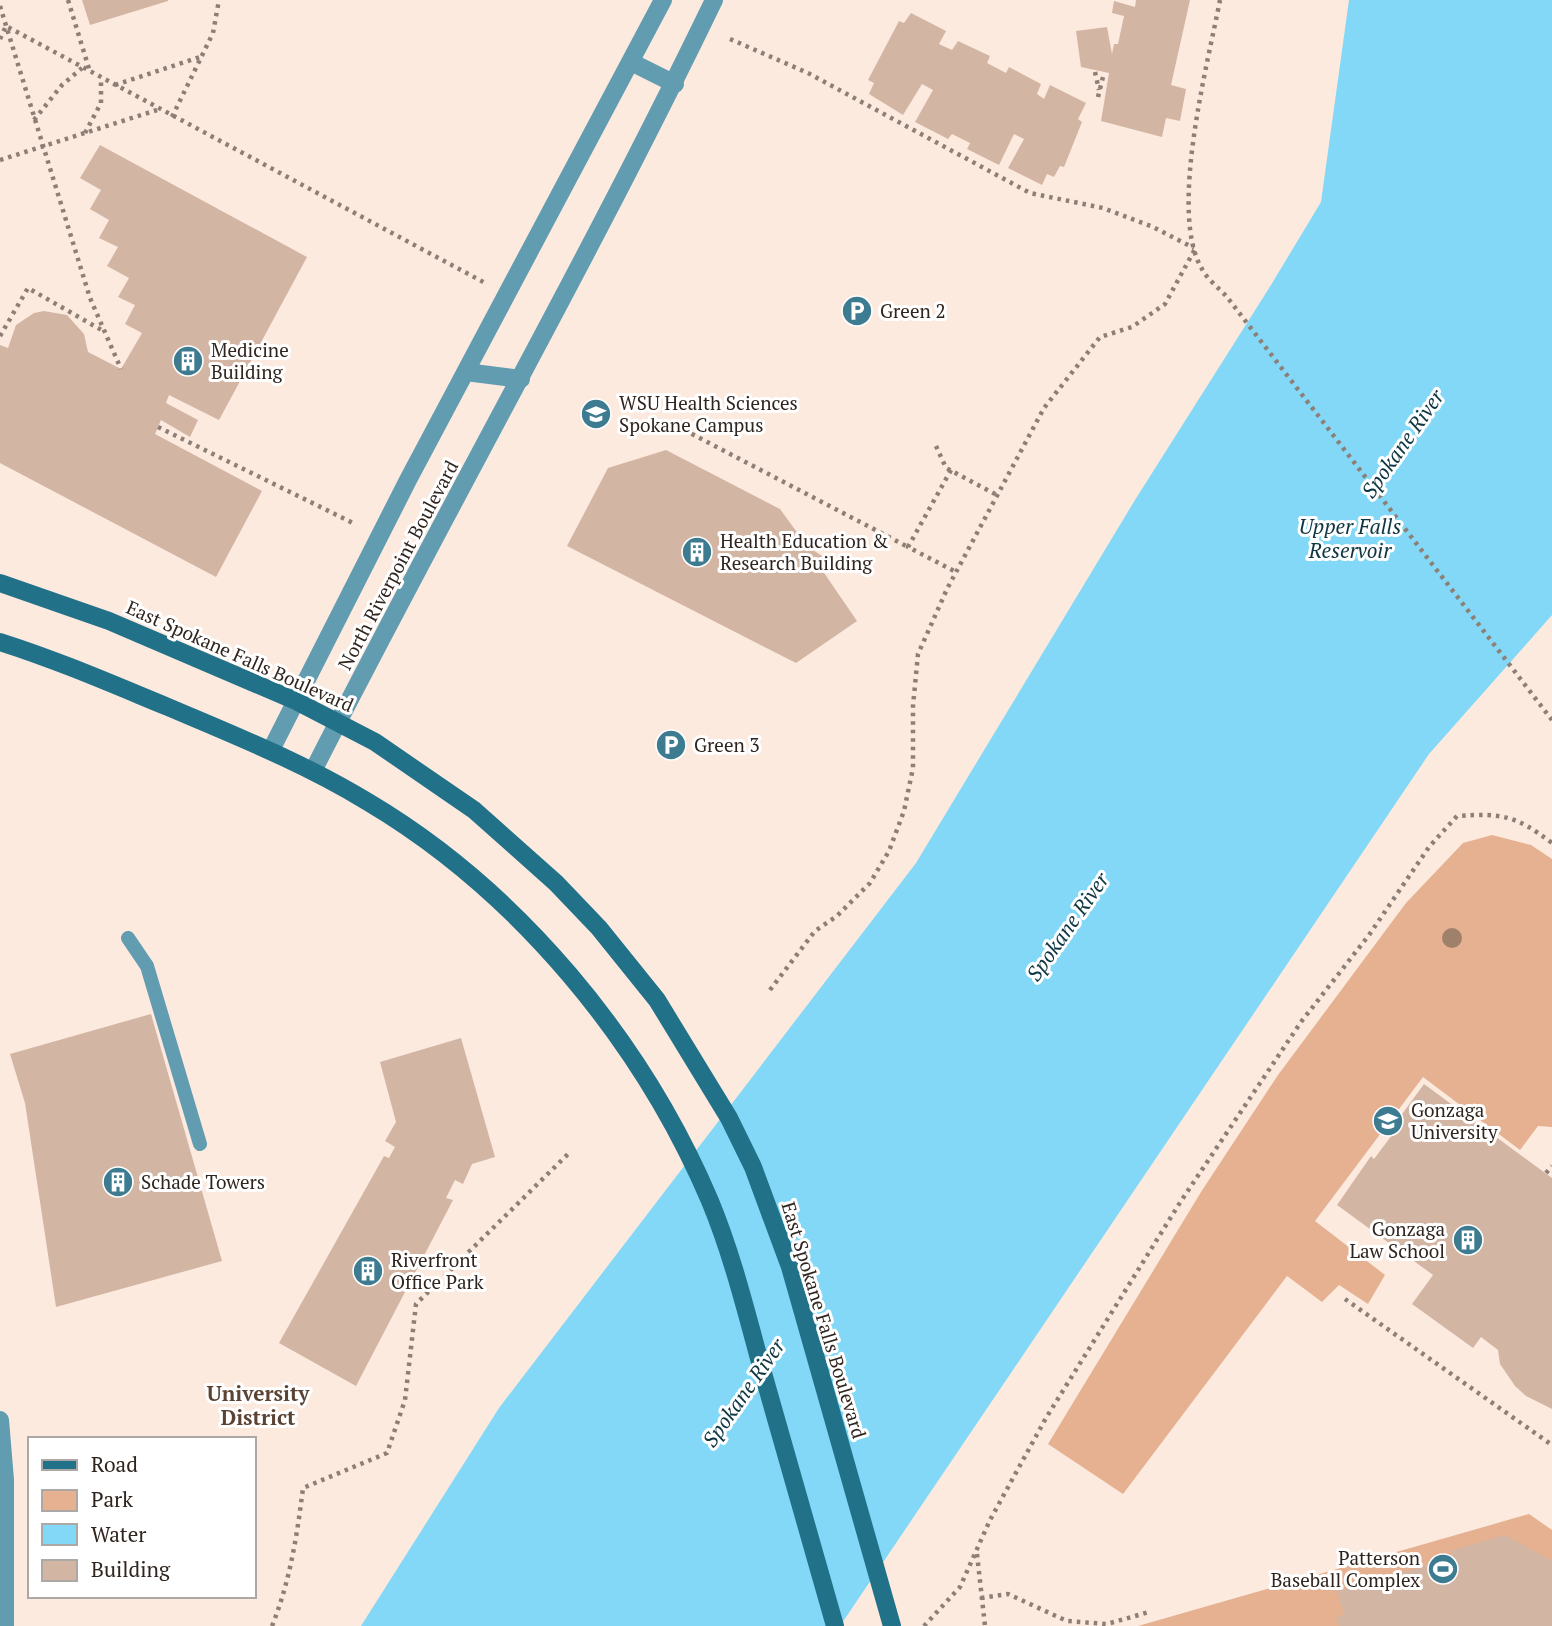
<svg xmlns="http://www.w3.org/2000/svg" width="1552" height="1626" font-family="'PT Serif',serif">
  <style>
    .green { fill: #e5b190 }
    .water { fill: #82d8f6 }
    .building { fill: #d3b5a4 }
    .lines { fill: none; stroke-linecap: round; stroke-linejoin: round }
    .path { stroke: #8d7f76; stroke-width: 4.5; stroke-dasharray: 3.5 5; stroke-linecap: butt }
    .service { stroke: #619cb1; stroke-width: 14 }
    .minor { stroke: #619cb1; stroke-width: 18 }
    .secondary { stroke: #217189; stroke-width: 18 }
    .tree { fill: #9f806a }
    .labels { text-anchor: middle; stroke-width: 6; stroke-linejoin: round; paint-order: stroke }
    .poi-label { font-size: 19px; fill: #30251e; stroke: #fff; text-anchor: start }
    .street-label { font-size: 19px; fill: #30251e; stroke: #fff }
    .water-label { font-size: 21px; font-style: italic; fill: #0e3643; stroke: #fff }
    .neighbourhood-label { font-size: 21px; font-weight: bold; fill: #5b4334; stroke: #fff }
  </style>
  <rect width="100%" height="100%" fill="#fceadf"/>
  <!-- green -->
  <g class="green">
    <path d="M1492,835L1531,845L1552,859V1127L1538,1126L1520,1150L1423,1077L1315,1221L1385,1275L1368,1304L1339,1285L1322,1302L1287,1276L1123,1494L1048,1444L1201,1192L1278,1075L1406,903L1463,843Z"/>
    <path d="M1529,1514L1552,1530V1626H1138Z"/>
  </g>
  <!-- water -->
  <path class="water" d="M1349,0H1552V615L1429,754L840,1626H361L499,1408L916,863L1135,500L1271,285L1321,202Z"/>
  <!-- building -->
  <g class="building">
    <path d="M82,0H168V1L90,25Z"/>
    <path d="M1136,0H1190L1171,85L1186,89L1180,121L1166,118L1162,137L1101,121L1109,73L1081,67L1076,31L1107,27L1112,54L1114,44H1118L1124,16L1112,13L1114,1L1135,7Z"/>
    <path d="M911,13L946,31L939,44L952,50L958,41L990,56L987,63L1006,73L1009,67L1041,84L1037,94L1044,99L1050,85L1086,103L1078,119L1082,122L1064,167L1060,166L1054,177L1047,174L1042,185L1008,168L1024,139L1014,134L999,165L967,149L970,143L952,134L948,139L915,122L933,90L922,84L903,115L869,94L874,83L868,80L899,21L904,23Z"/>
    <path d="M100,145L307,257L219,420L169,395L166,403L198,420L190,437L161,420L155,434L262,491L216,577L0,463V345L8,348L16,325L34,313L44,311L67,315L84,334L88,352L121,369L142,333L125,324L135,305L118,297L129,278L107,266L118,247L99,238L109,220L90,209L101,190L80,178Z"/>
    <path d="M666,450L780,509L807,546L825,558L820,567L857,621L796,663L567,546L608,468Z"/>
    <path d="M151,1014L222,1261L56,1307L25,1103L10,1054Z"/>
    <path d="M461,1038L495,1157L472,1164L463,1184L455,1180L446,1198L453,1200L356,1386L279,1343L384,1156L389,1158L395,1147L385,1141L396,1122L380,1062Z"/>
    <path d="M1424,1084L1552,1178V1409L1526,1396L1515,1386L1500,1364L1498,1350L1481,1337L1473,1348L1412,1304L1433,1275L1337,1205L1371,1156L1374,1159L1392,1135L1389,1132Z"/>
    <path d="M1505,1535L1552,1561V1626H1339L1336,1617L1344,1615L1337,1591L1452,1558L1450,1551Z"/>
  </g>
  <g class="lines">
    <!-- path -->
    <g class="path">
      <path d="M68,0L90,72"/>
      <path d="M1220,0C1208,63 1168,213 1202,269C1207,279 1219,288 1227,297L1552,720"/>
      <path d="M0,6L90,298L121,369"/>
      <path d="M0,39L6,26L487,284"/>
      <path d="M730,39L808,73L1030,193L1103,208L1153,227L1194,248"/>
      <path d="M1095,72L1099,90"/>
      <path d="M115,85L200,57"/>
      <path d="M1098,97L1104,73"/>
      <path d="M172,117L213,33L219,0"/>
      <path d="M34,120L62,85L82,68"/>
      <path d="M85,133L101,103V79"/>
      <path d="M0,160L157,110"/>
      <path d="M0,336L28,288L105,332"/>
      <path d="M669,422L908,547"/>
      <path d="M158,427L353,523"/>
      <path d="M936,446L946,468L997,495"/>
      <path d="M951,470L908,547L956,572"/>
      <path d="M770,990L815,931L837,916L870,883L889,851L904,811L913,768V706L918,654L947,589L1044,408L1100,337L1132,327L1165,304L1195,249"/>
      <path d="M1546,1173L1552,1166"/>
      <path d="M1345,1299L1552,1445"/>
      <path d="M977,1554L985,1626"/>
      <path d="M981,1598L1008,1594L1067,1621L1107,1624L1149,1612"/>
      <path d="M272,1626C290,1581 297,1536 303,1488L387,1453L405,1400L416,1304L569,1153"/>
      <path d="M924,1626L960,1587L990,1520L1046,1418L1181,1201L1301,1022L1369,935L1429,847L1457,816C1502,813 1515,815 1552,843"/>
    </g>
    <!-- service -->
    <path class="service" d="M128,938L147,966L200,1144"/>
    <!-- minor -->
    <g class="minor">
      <path d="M631,62L675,84"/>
      <path d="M466,372L521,379"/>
      <path d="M271,750L408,480L663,0"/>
      <path d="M313,771C444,513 588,261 714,0"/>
      <path d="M0,1420L5,1480V1626"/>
    </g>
    <!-- secondary -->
    <g class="secondary">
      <path d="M0,583L109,621L296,701L375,742L474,810L556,883L599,928L657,1000L729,1118L753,1167L790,1267L892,1626"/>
      <path d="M0,642C57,660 112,684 168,707C236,736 304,763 368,802C518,891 642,1041 710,1201C732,1254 746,1311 761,1366C786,1453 810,1539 835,1626"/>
    </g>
  </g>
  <!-- trees -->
  <circle class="tree" cx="1452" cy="938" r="10"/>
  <!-- icons -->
  <defs>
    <g id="parking-disc" transform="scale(1.575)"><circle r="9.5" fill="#3c7b90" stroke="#fff"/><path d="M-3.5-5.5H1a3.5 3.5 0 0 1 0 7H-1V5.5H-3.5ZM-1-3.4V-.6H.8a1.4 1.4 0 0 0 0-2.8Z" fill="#fff"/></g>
    <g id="building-disc" transform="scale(1.575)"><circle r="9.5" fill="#3c7b90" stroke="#fff"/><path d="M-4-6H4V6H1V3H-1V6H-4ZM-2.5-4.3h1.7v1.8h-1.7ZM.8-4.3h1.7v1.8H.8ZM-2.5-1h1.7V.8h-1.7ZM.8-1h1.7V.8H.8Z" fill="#fff"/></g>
    <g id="university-disc" transform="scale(1.575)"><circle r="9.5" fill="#3c7b90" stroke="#fff"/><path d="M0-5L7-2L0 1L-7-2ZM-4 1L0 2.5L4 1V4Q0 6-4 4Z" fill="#fff"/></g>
    <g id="stadium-disc" transform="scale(1.575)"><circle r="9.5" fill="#3c7b90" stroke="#fff"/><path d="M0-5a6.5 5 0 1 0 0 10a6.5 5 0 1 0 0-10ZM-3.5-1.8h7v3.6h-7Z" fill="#fff"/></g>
  </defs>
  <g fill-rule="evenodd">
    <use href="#parking-disc" x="857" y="311"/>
    <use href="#building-disc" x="188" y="361"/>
    <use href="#university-disc" x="596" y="414"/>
    <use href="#building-disc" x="697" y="552"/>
    <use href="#parking-disc" x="671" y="745"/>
    <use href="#university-disc" x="1388" y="1121"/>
    <use href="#building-disc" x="118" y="1182"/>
    <use href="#building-disc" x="1468" y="1240"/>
    <use href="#building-disc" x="368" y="1271"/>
    <use href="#stadium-disc" x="1443" y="1569"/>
  </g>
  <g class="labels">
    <!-- poi labels -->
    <g class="poi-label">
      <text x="880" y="318">Green 2</text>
      <text x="211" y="357">Medicine<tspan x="211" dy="22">Building</tspan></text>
      <text x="619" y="410">WSU Health Sciences<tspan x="619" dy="22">Spokane Campus</tspan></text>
      <text x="720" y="548">Health Education &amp;<tspan x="720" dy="22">Research Building</tspan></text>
      <text x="694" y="752">Green 3</text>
      <text x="1411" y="1117">Gonzaga<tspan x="1411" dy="22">University</tspan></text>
      <text x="141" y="1189">Schade Towers</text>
      <text x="1445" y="1236" text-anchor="end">Gonzaga<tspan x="1445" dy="22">Law School</tspan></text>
      <text x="391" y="1267">Riverfront<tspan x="391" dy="22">Office Park</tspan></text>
      <text x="1420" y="1565" text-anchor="end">Patterson<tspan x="1420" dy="22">Baseball Complex</tspan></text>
    </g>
    <!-- street labels -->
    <g class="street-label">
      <text transform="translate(398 565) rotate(-62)" y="7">North Riverpoint Boulevard</text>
      <text transform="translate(240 656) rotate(24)" y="7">East Spokane Falls Boulevard</text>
      <text transform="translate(824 1320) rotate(73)" y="7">East Spokane Falls Boulevard</text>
    </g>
    <!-- water labels -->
    <g class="water-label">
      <text transform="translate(1403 444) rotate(-55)" y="7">Spokane River</text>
      <text x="1350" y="534">Upper Falls<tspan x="1350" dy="24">Reservoir</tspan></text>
      <text transform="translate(1068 927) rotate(-55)" y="7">Spokane River</text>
      <text transform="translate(744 1393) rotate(-55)" y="7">Spokane River</text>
    </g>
    <!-- neighbourhood labels -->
    <g class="neighbourhood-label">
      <text x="258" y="1401">University<tspan x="258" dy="24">District</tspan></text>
    </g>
  </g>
  <!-- legend -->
  <rect x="28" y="1437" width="228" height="161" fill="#ffffff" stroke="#aca8a5" stroke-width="2"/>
  <rect x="42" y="1460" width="35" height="10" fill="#217189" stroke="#aca8a5" stroke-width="2"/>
  <text x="91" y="1472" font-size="21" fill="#30251e">Road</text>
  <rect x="42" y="1490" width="35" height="21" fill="#e5b190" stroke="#aca8a5" stroke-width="2"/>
  <text x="91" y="1507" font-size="21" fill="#30251e">Park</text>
  <rect x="42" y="1524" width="35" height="21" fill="#82d8f6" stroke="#aca8a5" stroke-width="2"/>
  <text x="91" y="1542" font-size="21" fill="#30251e">Water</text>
  <rect x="42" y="1560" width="35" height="21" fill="#d3b5a4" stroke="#aca8a5" stroke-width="2"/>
  <text x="91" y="1577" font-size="21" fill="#30251e">Building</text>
</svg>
